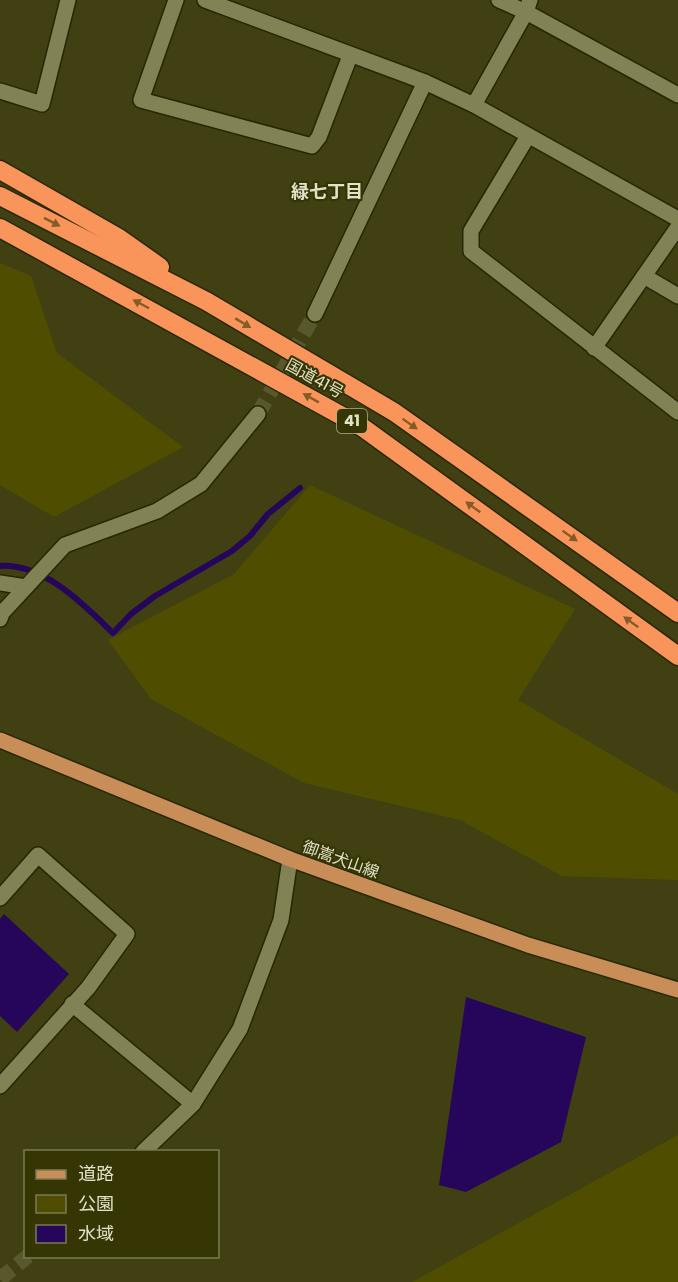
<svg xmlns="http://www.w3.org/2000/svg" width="678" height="1282" font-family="Poppins,'Noto Sans JP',sans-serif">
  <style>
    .green { fill: #4f4e00 }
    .water { fill: #25065b }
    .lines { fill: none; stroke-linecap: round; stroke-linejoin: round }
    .stream { stroke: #25065b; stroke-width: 6 }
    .minor-tunnel { stroke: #59582d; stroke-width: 15; stroke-dasharray: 15 8; stroke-linecap: butt }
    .minor-casing { stroke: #272704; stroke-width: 18 }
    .major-casing { stroke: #272704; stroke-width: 18 }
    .highway-casing { stroke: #272704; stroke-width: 21 }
    .minor { stroke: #828354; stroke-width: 15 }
    .major { stroke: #c98d58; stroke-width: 15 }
    .highway { stroke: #f9945b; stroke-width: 18 }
    .oneway { fill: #845c27 }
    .labels { text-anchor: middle; stroke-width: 4.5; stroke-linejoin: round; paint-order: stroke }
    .shield { fill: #363605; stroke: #aeae8e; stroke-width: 1.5 }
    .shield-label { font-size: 15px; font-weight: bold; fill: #e1e2c9 }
    .street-label { font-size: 16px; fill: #e1e2c9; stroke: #363605 }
    .neighbourhood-label { font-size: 18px; font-weight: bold; fill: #e1e2c9; stroke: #363605 }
  </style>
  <rect width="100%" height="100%" fill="#414012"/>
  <!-- green -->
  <g class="green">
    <path d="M0,263L31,276L57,353L183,447L54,517L0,485Z"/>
    <path d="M310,485L575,609L518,700L678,794V880L562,876L460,820L304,783L151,699L108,640L234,574Z"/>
    <path d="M678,1135V1282H412Z"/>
  </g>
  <!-- water -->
  <g class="water">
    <path d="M4,914L69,974L17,1032L0,1016V919Z"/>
    <path d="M466,997L586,1037L561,1142L466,1192L439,1185Z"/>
  </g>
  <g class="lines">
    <!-- stream -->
    <path class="stream" d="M0,566C44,563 84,605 113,633L131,614L155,596L232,551L250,536L268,514L300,488"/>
    <!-- minor-tunnel -->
    <g class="minor-tunnel">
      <path d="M258,414L315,314"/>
      <path d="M0,1279L28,1256"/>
    </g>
    <!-- minor casing -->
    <g class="minor-casing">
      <g id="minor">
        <path d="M176,0L141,100L312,146L319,137L350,56"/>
        <path d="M205,0L425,82L474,105L678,219"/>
        <path d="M499,0L526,12L678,95"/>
        <path d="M0,91L42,104L68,0"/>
        <path d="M474,105L526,12L530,0"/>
        <path d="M528,136L471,231V251L678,412"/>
        <path d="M644,276L678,296"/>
        <path d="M315,314L425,82"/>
        <path d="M594,348L678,227"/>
        <path d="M0,583L26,587"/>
        <path d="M0,619L2,613L65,545L157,511L201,484L258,414"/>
        <path d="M0,898L38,855L127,934L88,988L0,1086"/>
        <path d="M72,1004L193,1104"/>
        <path d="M143,1152L193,1104L240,1029L281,920L290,859"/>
      </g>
    </g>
    <!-- major casing -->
    <g class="major-casing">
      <path id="major" d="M0,740L290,859L528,945L678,990"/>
    </g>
    <!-- highway casing -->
    <g class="highway-casing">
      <g id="highway">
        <path d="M0,170L119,238L160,267"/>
        <path d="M0,196L206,301L394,412L678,613"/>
        <path d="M0,228L362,427L678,656"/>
      </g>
    </g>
    <!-- minor -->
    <use href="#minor" class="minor"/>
    <!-- major -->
    <use href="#major" class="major"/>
    <!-- highway -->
    <use href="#highway" class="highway"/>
  </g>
  <!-- one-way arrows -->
  <defs><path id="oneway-solid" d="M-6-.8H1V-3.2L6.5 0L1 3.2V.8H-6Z" transform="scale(1.5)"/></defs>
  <g class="oneway">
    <use href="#oneway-solid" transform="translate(52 222) rotate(27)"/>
    <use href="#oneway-solid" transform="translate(141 304) rotate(-152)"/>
    <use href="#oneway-solid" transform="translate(243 323) rotate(31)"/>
    <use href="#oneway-solid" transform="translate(311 398) rotate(-151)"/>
    <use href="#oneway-solid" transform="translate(410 424) rotate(35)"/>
    <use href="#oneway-solid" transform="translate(473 507) rotate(-144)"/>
    <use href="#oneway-solid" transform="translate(570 536) rotate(35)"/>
    <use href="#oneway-solid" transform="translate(631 622) rotate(-144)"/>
  </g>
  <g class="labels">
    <!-- shield labels -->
    <rect class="shield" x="337" y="409" width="30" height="24" rx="4.5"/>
    <g class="shield-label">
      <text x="352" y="426">41</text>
    </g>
    <!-- street labels -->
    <g class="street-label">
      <text transform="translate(315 378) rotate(29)" y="6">国道41号</text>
      <text transform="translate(341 859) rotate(20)" y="6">御嵩犬山線</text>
    </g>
    <!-- neighbourhood labels -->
    <g class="neighbourhood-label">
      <text x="327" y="198">緑七丁目</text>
    </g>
  </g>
  <!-- legend -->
  <rect x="24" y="1150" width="195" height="108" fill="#363605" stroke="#7a7b53" stroke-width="1.5"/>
  <rect x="36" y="1170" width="30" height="9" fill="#c98d58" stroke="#7a7b53" stroke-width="1.5"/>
  <text x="78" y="1180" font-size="18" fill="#e1e2c9">道路</text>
  <rect x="36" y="1195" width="30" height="18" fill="#4f4e00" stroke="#7a7b53" stroke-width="1.5"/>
  <text x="78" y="1210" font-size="18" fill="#e1e2c9">公園</text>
  <rect x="36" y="1225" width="30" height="18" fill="#25065b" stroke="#7a7b53" stroke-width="1.5"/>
  <text x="78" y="1240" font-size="18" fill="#e1e2c9">水域</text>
</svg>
